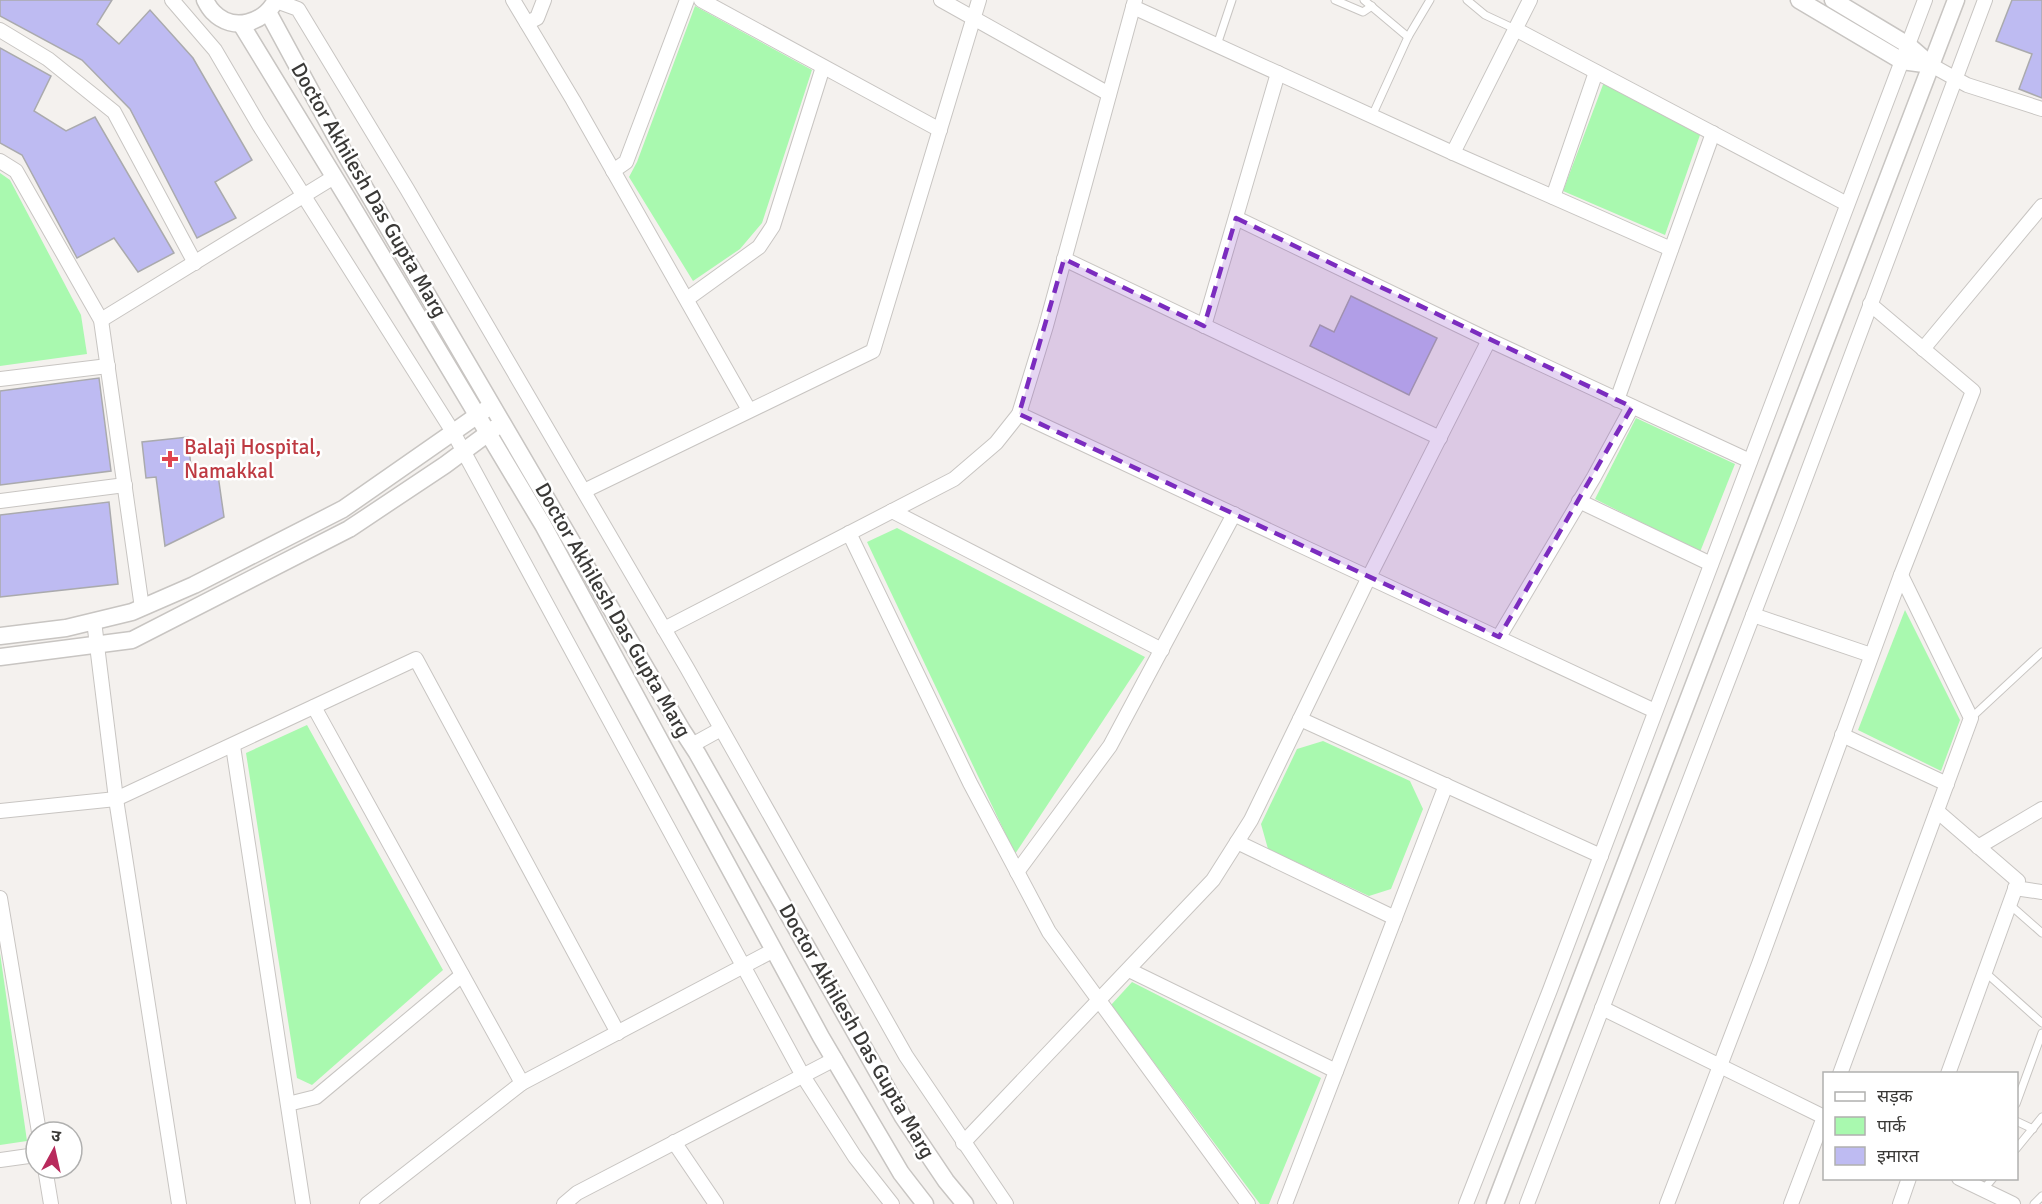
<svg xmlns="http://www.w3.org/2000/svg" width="2042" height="1204" font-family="Signika,'Noto Sans Devanagari',sans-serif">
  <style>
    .green { fill: #a9f9af }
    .building { fill: #bebbf2; stroke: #aaaaad; stroke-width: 1.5 }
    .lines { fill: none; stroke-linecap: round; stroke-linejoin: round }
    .service-casing { stroke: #c8c5c2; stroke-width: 9 }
    .minor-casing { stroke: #c8c5c2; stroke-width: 16 }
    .tertiary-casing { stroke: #c8c5c2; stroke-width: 19 }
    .service { stroke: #fff; stroke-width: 7 }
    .minor { stroke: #fff; stroke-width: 14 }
    .tertiary { stroke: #fff; stroke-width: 16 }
    .marked { fill: #7b2cbf; fill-opacity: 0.2; stroke: #7b2cbf; stroke-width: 4.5; stroke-dasharray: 12 8; stroke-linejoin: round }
    .health-dot { fill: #e0444e; stroke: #fff; stroke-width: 2 }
    .labels { text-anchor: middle; stroke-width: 5; stroke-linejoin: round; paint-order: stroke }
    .street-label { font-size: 21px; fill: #3a3937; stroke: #fff }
    .health-label { font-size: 21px; fill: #be3a42; stroke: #fff; text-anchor: start }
  </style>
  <rect width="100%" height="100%" fill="#f4f1ee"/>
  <!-- green -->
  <g class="green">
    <path d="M695,6L812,70L762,223L740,249L693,281L629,177L637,162Z"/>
    <path d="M1604,82L1700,135L1665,235L1563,191Z"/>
    <path d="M0,173L10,180L81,315L87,354L0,366Z"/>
    <path d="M1636,418L1735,464L1700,552L1595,499Z"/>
    <path d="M897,528L1145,657L1015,854L867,542Z"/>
    <path d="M1905,610L1960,720L1941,771L1858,730Z"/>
    <path d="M307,725L443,970L312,1085L297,1078L246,753Z"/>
    <path d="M1323,741L1410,781L1423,809L1391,889L1369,896L1268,849L1261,824L1297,749Z"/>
    <path d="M0,953L27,1141L0,1145Z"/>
    <path d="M1132,982L1321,1078L1269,1204H1260L1111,1005Z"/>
  </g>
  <!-- building -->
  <g class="building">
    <path d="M0,0H112L97,24L119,44L150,10L193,58L252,160L215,182L236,218L197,238L130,109L82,60L0,16Z"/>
    <path d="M2012,0H2042V98L2019,89L2032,54L1996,41Z"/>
    <path d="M0,48L51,76L34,111L66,131L95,117L174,253L138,272L114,238L77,258L22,155L0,143Z"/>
    <path d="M1351,296L1437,338L1409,395L1310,346L1320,325L1334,332Z"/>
    <path d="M99,378L111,471L0,485V391Z"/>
    <path d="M188,437L192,478L218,475L224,517L165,546L156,477L146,478L142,442Z"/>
    <path d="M109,502L118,584L0,597V515Z"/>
  </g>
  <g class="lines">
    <!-- service casing -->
    <g class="service-casing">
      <g id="service">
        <path d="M1335,0L1363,12L1372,6"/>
        <path d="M1364,0L1408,37"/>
        <path d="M1467,0L1485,15L1515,29"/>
        <path d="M1217,45L1232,0"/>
        <path d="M1372,116L1408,37L1430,0"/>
        <path d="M1971,718L2042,652"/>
        <path d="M2009,904L2042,933"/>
        <path d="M1985,972L2042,1023"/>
        <path d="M2016,1104L2042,1033"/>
        <path d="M2016,1121L2033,1129"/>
        <path d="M2016,1149L2042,1117"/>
        <path d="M1983,1190L1993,1178"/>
        <path d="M2034,1204L2042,1196"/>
      </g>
    </g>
    <!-- minor casing -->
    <g class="minor-casing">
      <g id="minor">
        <path d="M172,0L215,50L259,125L453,432L803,1076L855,1157L892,1204"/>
        <path d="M513,0L573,100L749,410"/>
        <path d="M701,0L940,130"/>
        <path d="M941,0L1109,94"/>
        <path d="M276,1L298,9L407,189L687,668L906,1056L1006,1204"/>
        <path d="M1133,7L1453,153L1671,249"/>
        <path d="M527,23L537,18L544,0"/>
        <path d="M1515,29L1847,204"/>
        <path d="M0,30L48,59L114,112L195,263"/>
        <path d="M1931,65L1967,85L2042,109"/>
        <path d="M1453,153L1530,0"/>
        <path d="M0,161L16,171L101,320L142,608"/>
        <path d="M613,171L626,162L687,0"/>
        <path d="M1553,197L1596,72"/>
        <path d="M1236,218L1489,340L1750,461"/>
        <path d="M1064,259L1440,438"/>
        <path d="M687,299L759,247L773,226L823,67"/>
        <path d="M101,320L334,177"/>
        <path d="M1204,326L1278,73"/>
        <path d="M1923,349L2042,206"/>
        <path d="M0,379L108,366"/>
        <path d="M1617,400L1713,133"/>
        <path d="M1019,414L1655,711"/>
        <path d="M584,491L873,351L979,0"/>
        <path d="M0,501L125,485"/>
        <path d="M1579,501L1711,564"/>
        <path d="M892,511L1162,650"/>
        <path d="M849,533L970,783L1049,932L1248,1204"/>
        <path d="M1753,615L1871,655"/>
        <path d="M94,621L116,799L179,1204"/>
        <path d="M664,629L954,479L996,443L1019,414L1046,326L1135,0"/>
        <path d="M1499,637L1594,477L1632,407"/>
        <path d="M314,707L522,1083"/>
        <path d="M1300,719L1601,856"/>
        <path d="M1842,735L1947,784"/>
        <path d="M692,745L721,729"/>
        <path d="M233,746L303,1204"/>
        <path d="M0,811L116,799L416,659L618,1033"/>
        <path d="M1937,811L2018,881L1948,1074"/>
        <path d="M1237,842L1395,918"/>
        <path d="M1978,847L2042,809"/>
        <path d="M1017,872L1110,746L1234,514"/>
        <path d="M2015,888L2042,892"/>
        <path d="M0,898L39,1132"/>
        <path d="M1129,970L1336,1071"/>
        <path d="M1602,1008L1824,1117"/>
        <path d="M1840,1074L1971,718L1901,575"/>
        <path d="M288,1104L316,1097L462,975"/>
        <path d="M674,1142L716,1204"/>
        <path d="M963,1143L1213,880L1251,820L1369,577L1489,340"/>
        <path d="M0,1160L36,1155"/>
        <path d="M45,1168L51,1204"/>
        <path d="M1959,1178L2013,1204"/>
        <path d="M367,1204L522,1083L774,950"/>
        <path d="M564,1204L577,1193L835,1059"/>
        <path d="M1285,1204L1446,785"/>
        <path d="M1466,1204L1550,990L1925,0"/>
        <path d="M1527,1204L1790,519L1985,0"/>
        <path d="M1667,1204L1759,964L1901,575L1973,391L1870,304"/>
        <path d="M1791,1204L1824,1117"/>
        <path d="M1900,1204L1909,1178"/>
      </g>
    </g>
    <!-- tertiary casing -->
    <g class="tertiary-casing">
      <g id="tertiary">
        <path d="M205,0C207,4 210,9 213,12C233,33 264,23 276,0"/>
        <path d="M1799,0L1902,61L1931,65"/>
        <path d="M1833,0L1908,45L1931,65"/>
        <path d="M268,12L345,154L682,730L697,753L903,1117L946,1181L965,1204"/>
        <path d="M241,24L349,201L543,525L821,1037L901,1173L925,1204"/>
        <path d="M0,636L66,628L132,612L194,585L343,509L485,410"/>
        <path d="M0,657L132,640L349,529L445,465L495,428"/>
        <path d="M1495,1204L1956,0"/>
      </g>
    </g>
    <!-- service -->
    <use href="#service" class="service"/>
    <!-- minor -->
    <use href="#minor" class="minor"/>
    <!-- tertiary -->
    <use href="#tertiary" class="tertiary"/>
  </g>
  <!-- marked area -->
  <path class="marked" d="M1236,218L1632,407L1499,637L1019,414L1064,259L1204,326Z"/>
  <!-- markers -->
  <path class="health-dot" d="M167 450h6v6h6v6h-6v6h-6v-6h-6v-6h6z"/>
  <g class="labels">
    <!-- street labels -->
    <g class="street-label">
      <text transform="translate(369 190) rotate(60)" y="7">Doctor Akhilesh Das Gupta Marg</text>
      <text transform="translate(613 610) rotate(60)" y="7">Doctor Akhilesh Das Gupta Marg</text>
      <text transform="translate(857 1031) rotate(60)" y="7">Doctor Akhilesh Das Gupta Marg</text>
    </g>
    <!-- health labels -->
    <g class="health-label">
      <text x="184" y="454">Balaji Hospital,<tspan x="184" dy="24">Namakkal</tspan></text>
    </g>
  </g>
  <!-- legend -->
  <rect x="1823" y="1072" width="195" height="108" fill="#ffffff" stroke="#b0b0af" stroke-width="1.5"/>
  <rect x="1835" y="1092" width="30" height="9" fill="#ffffff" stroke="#b0b0af" stroke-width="1.5"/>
  <text x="1877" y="1102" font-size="18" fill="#3a3937">सड़क</text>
  <rect x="1835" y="1117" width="30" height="18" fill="#a9f9af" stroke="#b0b0af" stroke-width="1.5"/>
  <text x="1877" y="1132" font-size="18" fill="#3a3937">पार्क</text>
  <rect x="1835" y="1147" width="30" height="18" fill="#bebbf2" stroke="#b0b0af" stroke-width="1.5"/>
  <text x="1877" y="1162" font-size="18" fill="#3a3937">इमारत</text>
  <!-- north arrow -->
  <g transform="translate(54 1150) rotate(8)"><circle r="28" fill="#ffffff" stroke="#b0b0af" stroke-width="1.5"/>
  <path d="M0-4.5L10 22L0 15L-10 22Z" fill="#b82a5c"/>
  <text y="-9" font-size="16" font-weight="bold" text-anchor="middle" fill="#3a3937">उ</text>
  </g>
</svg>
